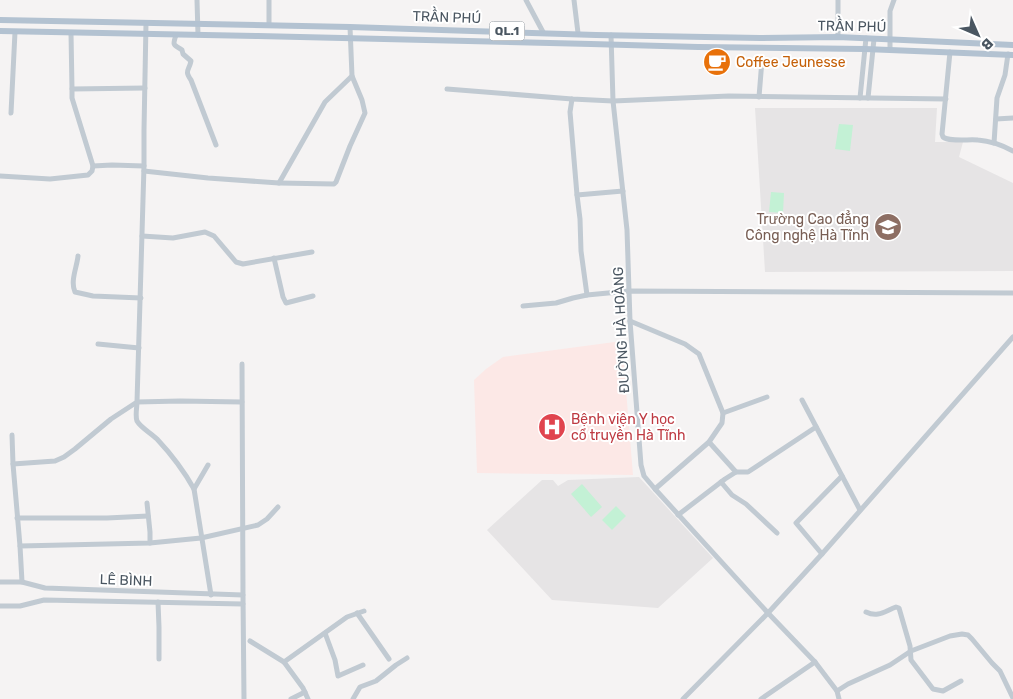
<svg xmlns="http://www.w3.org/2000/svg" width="1013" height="699" font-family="Rubik,sans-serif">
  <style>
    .education { fill: #e6e4e5 }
    .medical { fill: #fce8e6 }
    .green { fill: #c3f1d5 }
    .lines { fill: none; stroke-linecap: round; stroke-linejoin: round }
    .minor { stroke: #c1cad2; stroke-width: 5 }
    .major { stroke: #b3c2d1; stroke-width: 6 }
    .labels { text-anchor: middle; stroke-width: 4; stroke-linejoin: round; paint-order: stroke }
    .shield { fill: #fff; stroke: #808990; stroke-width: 1 }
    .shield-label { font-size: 12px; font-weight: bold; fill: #4a5661 }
    .street-label { font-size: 14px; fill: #4a5661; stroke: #fff }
    .food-label { font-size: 14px; fill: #c56008; stroke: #fff; text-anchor: start }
    .education-label { font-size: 14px; fill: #785e54; stroke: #fff; text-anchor: end }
    .health-label { font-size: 14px; fill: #be3a42; stroke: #fff; text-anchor: start }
  </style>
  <rect width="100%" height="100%" fill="#f5f3f3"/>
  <!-- education -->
  <g class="education">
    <path d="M755,108H937L935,142H963L959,157L1013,183V271L765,272Z"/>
    <path d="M639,477L713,558L658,608L552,600L487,530L542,480H553L558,486L568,480Z"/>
  </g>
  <!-- medical -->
  <path class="medical" d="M622,341L633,475L477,473L474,380L486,369L503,357Z"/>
  <!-- green -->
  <g class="green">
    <path d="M839,124L853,125L850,151L835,149Z"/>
    <path d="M771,192L784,193L783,213L769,212Z"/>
    <path d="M582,484L602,507L591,517L571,494Z"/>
    <path d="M616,506L626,516L612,530L602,520Z"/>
  </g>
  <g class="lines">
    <!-- minor -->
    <g class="minor">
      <path d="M197,0L198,35"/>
      <path d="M269,0V25"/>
      <path d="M526,0L543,32"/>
      <path d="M574,0L578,33"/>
      <path d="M71,33L72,89L145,88"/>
      <path d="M176,35C172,47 174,44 182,50L183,54L191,61C189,71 184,70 191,80L216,145"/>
      <path d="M611,35L613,101L627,230L630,321L641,465L644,476L655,489L768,613L815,662L837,691L839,699"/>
      <path d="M838,37V0"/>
      <path d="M890,50V11L894,0"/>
      <path d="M950,52L942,134L943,137C949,142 969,139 978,140C991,141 1002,145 1013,151"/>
      <path d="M447,89L572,99L613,101L729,96L946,99"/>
      <path d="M759,97L762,60"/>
      <path d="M860,98L866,38"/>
      <path d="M868,98L874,39"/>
      <path d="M572,99L570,112L577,195L580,219L581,251L587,295"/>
      <path d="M11,113L15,32"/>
      <path d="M996,119L1013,118"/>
      <path d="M994,143L997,98L1005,75L1008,54"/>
      <path d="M93,166L112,165L144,166"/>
      <path d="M144,171L208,178L279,183L325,102L352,76L350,27"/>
      <path d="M0,176L50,179L88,175L92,171L93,166L72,98V89"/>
      <path d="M279,183L334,184L336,182L350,146L365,113L362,100L352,76"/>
      <path d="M577,195L623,191"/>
      <path d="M142,236L173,238L205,232L214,236L236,262L243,264L312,252"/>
      <path d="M78,256C77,267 70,281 75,292L93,296L141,298"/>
      <path d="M274,258L283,297L286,303L313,296"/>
      <path d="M523,306L556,303L573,298L587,295L629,291L1013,293"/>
      <path d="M630,321L685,344L699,354L723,413L722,423L709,442L655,489"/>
      <path d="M98,344L139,348"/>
      <path d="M242,364L243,595L244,699"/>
      <path d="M802,400L860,510"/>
      <path d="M723,413L767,397"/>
      <path d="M12,435L13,464L20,546"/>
      <path d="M709,442L736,472"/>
      <path d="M13,464L55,461L64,457L75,449L111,419L137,402L144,166V130L146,23"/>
      <path d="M721,482L732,495L746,504L777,533"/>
      <path d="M194,489L208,465"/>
      <path d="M147,503L150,532V543"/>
      <path d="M678,515L725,479L736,472H748L816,427"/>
      <path d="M17,518H107L148,516"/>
      <path d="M822,554L796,523L842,476"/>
      <path d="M0,582H22L45,588L243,595"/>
      <path d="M22,582L20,546L150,543L201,538L258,525L267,519L278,507"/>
      <path d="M211,595L194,489C184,471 171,454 157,439C151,433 141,428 137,421C135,416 137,407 137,402L180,401L242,402"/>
      <path d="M158,602L159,627V659"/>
      <path d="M0,606H20L44,600L243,604"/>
      <path d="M866,612C878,618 885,611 896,607L899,608L910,646L911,660L933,689L943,691L961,681"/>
      <path d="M357,613L389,659"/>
      <path d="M325,633L335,660L338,676L363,665"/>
      <path d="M250,641L284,662L303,688L308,699"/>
      <path d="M284,662L347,617L364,611"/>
      <path d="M837,691L848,684L890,665L911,651L950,636L962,634L968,635L972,639L992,663L1000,671L1013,698"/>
      <path d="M291,699L305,692"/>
      <path d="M353,699L360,687L376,681L396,665L407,658"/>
      <path d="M683,699L768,613L822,554L1013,337"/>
      <path d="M761,699L815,662"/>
    </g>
    <!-- major -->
    <g class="major">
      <path d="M0,20L350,27L596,35L760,38L838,37L1013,45"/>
      <path d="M0,31L258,36L591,44L698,47L865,49L1013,55"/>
    </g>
  </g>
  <!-- icons -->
  <defs>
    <g id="cafe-disc" transform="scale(1.4375)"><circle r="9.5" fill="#e8710a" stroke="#fff"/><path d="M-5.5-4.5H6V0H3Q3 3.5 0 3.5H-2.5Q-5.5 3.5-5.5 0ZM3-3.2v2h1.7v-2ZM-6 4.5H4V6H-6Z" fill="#fff"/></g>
    <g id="university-disc" transform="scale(1.4375)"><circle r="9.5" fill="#8d6e63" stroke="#fff"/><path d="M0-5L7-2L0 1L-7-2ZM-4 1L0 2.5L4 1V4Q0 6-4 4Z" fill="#fff"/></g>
    <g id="hospital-disc" transform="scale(1.4375)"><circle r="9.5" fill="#e0444e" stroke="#fff"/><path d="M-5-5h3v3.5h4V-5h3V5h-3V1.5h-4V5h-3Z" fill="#fff"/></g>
  </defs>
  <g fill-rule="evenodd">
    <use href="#cafe-disc" x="717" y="62"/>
    <use href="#university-disc" x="888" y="227"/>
    <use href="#hospital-disc" x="552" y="427"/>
  </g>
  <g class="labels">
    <!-- shield labels -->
    <rect class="shield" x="489.5" y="21.5" width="35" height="19" rx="4"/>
    <g class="shield-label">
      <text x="507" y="35">QL.1</text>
    </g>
    <!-- street labels -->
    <g class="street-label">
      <text transform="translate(447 17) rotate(2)" y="5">TRẦN PHÚ</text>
      <text transform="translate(852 26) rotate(1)" y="5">TRẦN PHÚ</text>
      <text transform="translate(621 330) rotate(-93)" y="5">ĐƯỜNG HÀ HOÀNG</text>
      <text transform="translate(126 580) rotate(2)" y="5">LÊ BÌNH</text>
    </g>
    <!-- food labels -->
    <g class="food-label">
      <text x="736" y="67">Coffee Jeunesse</text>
    </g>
    <!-- education labels -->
    <g class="education-label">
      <text x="869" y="224">Trường Cao đẳng<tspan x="869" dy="16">Công nghệ Hà Tĩnh</tspan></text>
    </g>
    <!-- health labels -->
    <g class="health-label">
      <text x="571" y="424">Bệnh viện Y học<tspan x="571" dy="16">cổ truyền Hà Tĩnh</tspan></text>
    </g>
  </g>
  <!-- north arrow -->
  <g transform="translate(978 35) rotate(135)" stroke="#ffffff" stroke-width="4" paint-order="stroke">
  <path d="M0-4L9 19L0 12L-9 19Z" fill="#4a5661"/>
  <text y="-8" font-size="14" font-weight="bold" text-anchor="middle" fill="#4a5661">B</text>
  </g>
</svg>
